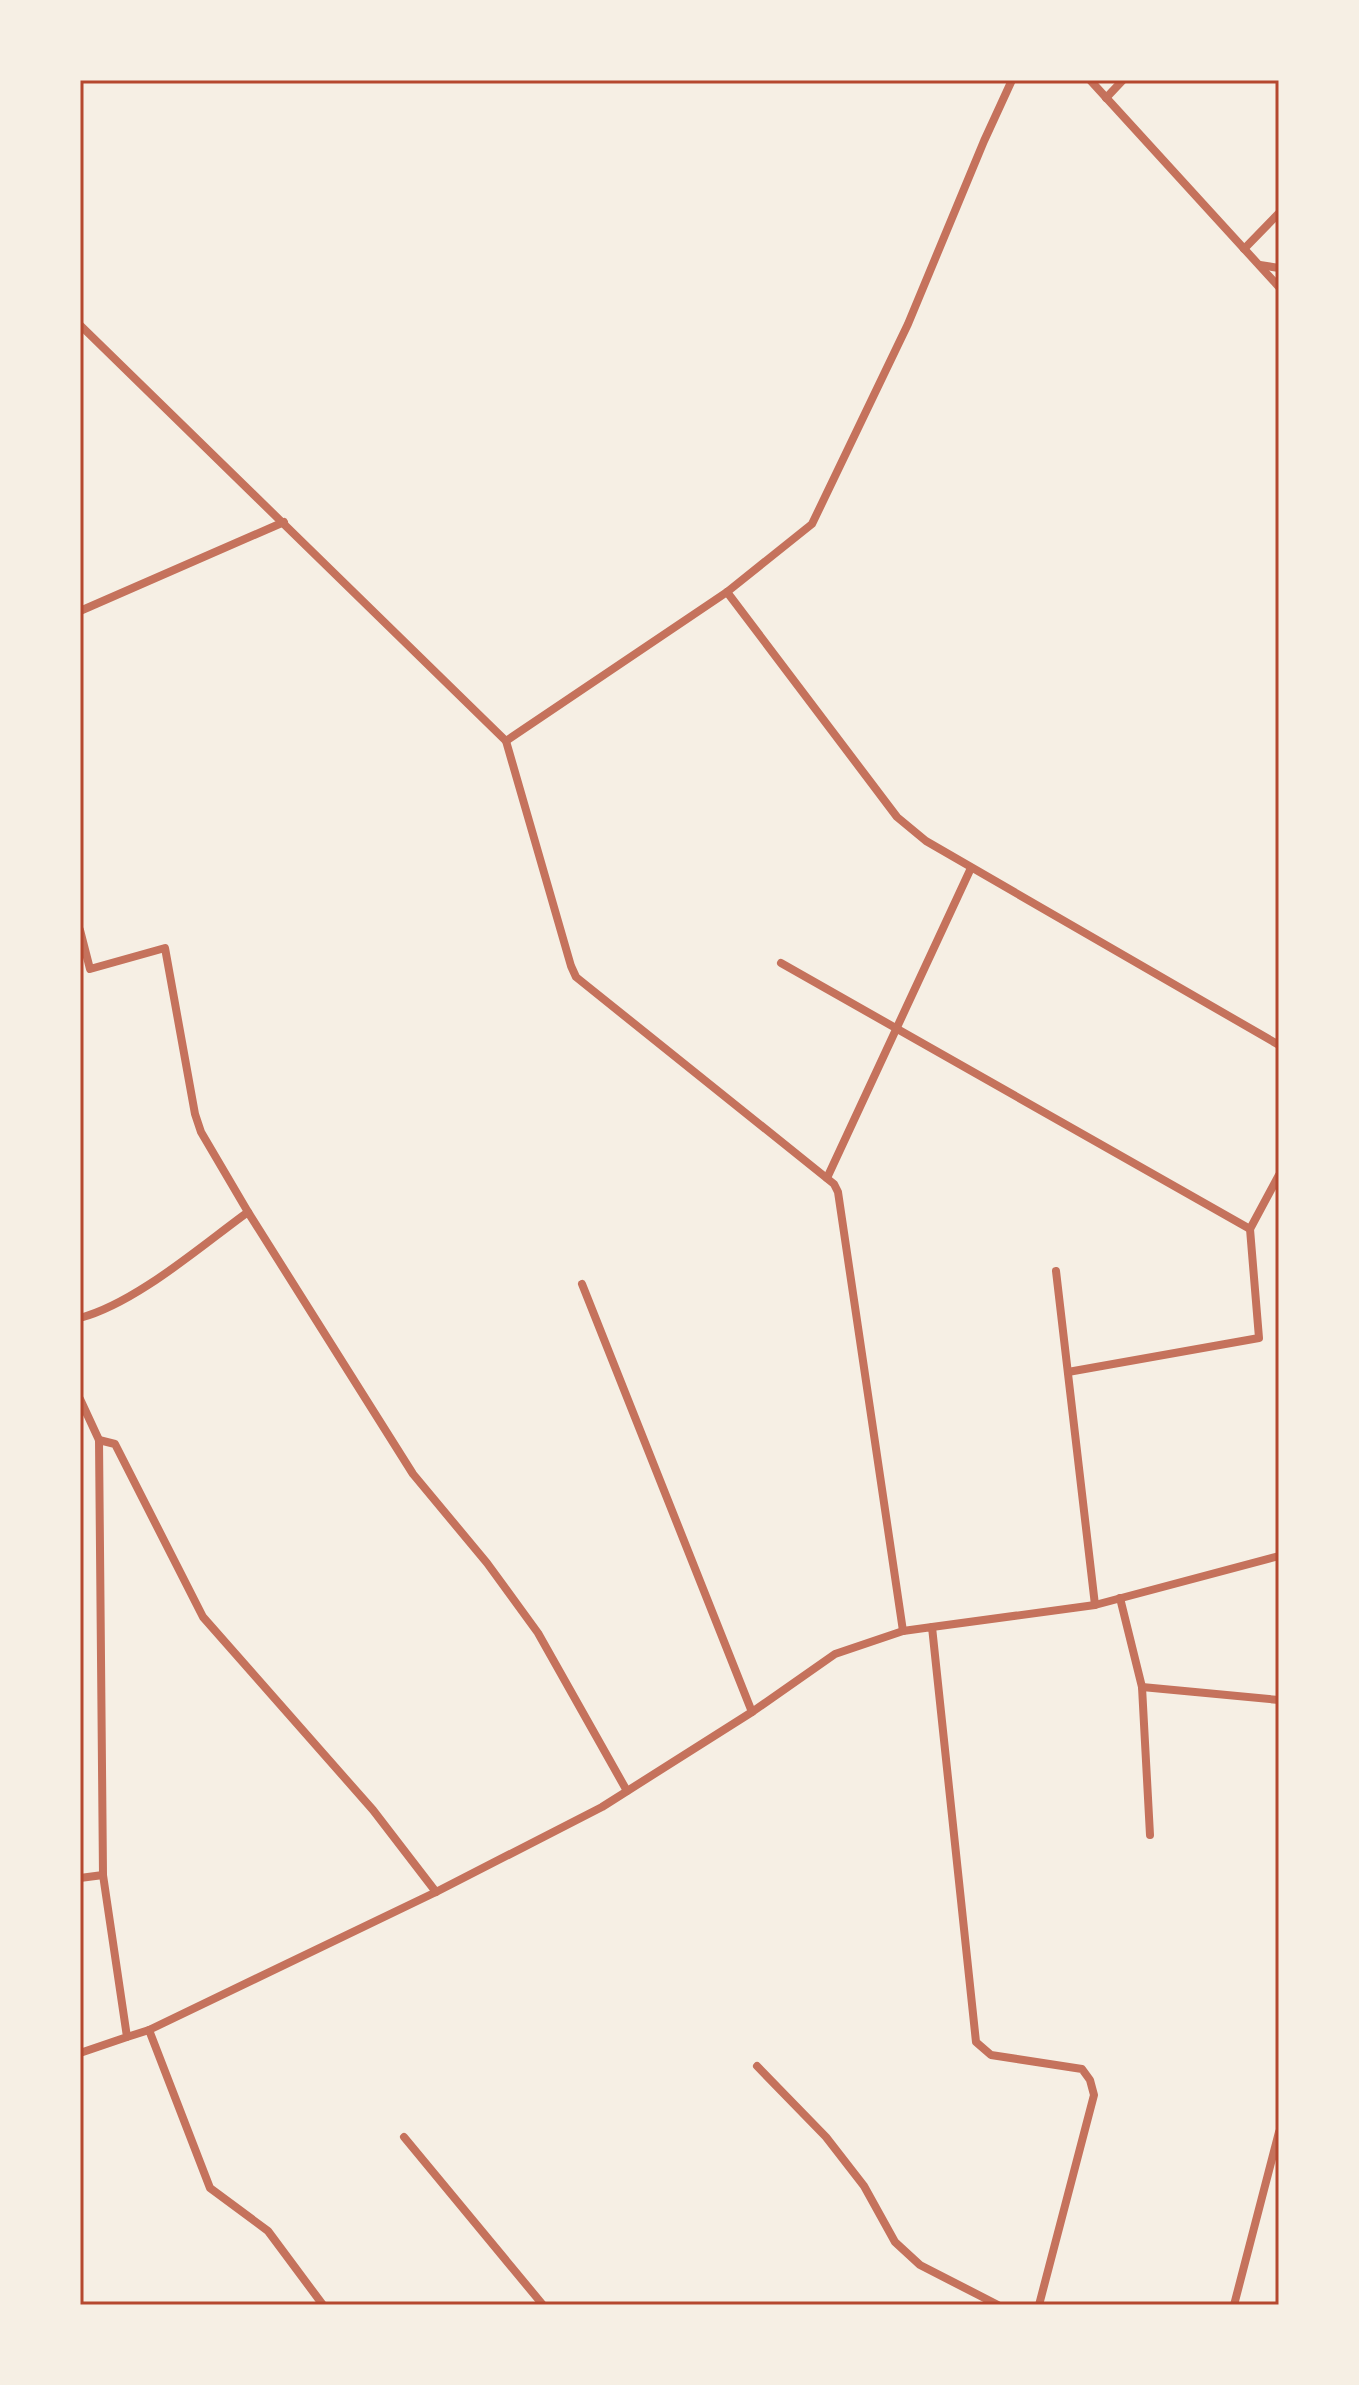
<svg xmlns="http://www.w3.org/2000/svg" width="1359" height="2385" font-family="'Titillium Web',sans-serif">
  <style>
    .lines { fill: none; stroke-linecap: round; stroke-linejoin: round }
    .minor { stroke: #c5725c; stroke-width: 8 }
    .neatline { fill: none; stroke: #b5482f; stroke-width: 3 }
  </style>
  <rect width="100%" height="100%" fill="#f6efe4"/>
  <g class="lines">
    <!-- minor -->
    <g class="minor">
      <path d="M1090,80L1279,287"/>
      <path d="M1106,98L1123,80"/>
      <path d="M1244,249L1279,213"/>
      <path d="M1260,265L1279,268"/>
      <path d="M80,325L506,741L571,966L576,977L834,1184L838,1192L903,1631L932,1627L976,2042L991,2055L1082,2069L1090,2080L1094,2095L1039,2305"/>
      <path d="M727,592L897,817L926,841L1279,1045"/>
      <path d="M80,611L284,522"/>
      <path d="M506,741L727,592L812,524L908,324L984,141L1012,80"/>
      <path d="M80,930L90,969L165,948L195,1114L201,1132L248,1212L413,1474L487,1563L538,1633L627,1791"/>
      <path d="M781,963L1250,1229L1259,1338L1068,1372"/>
      <path d="M827,1178L971,868"/>
      <path d="M1250,1229L1279,1175"/>
      <path d="M1056,1271L1095,1605"/>
      <path d="M582,1284L752,1712"/>
      <path d="M80,1318C136,1303 201,1246 248,1212"/>
      <path d="M80,1399L99,1440L103,1875L127,2037L80,2053"/>
      <path d="M99,1440L115,1444L203,1617L373,1810L436,1892"/>
      <path d="M1120,1598L1142,1687L1150,1835"/>
      <path d="M932,1627L1095,1605L1279,1556"/>
      <path d="M1142,1687L1279,1700"/>
      <path d="M80,1878L103,1875"/>
      <path d="M149,2030L210,2188L268,2231L323,2305"/>
      <path d="M127,2037L149,2030L436,1892L602,1807L752,1712L835,1654L903,1631"/>
      <path d="M757,2066L826,2137L864,2186L895,2242L920,2265L998,2305"/>
      <path d="M404,2137L543,2305"/>
      <path d="M1234,2305L1279,2132"/>
    </g>
  </g>
  <!-- border -->
  <rect width="1359" height="2385" fill="none" stroke="#f6efe4" stroke-width="164"/>
  <rect x="82" y="82" width="1195" height="2221" class="neatline"/>
</svg>
